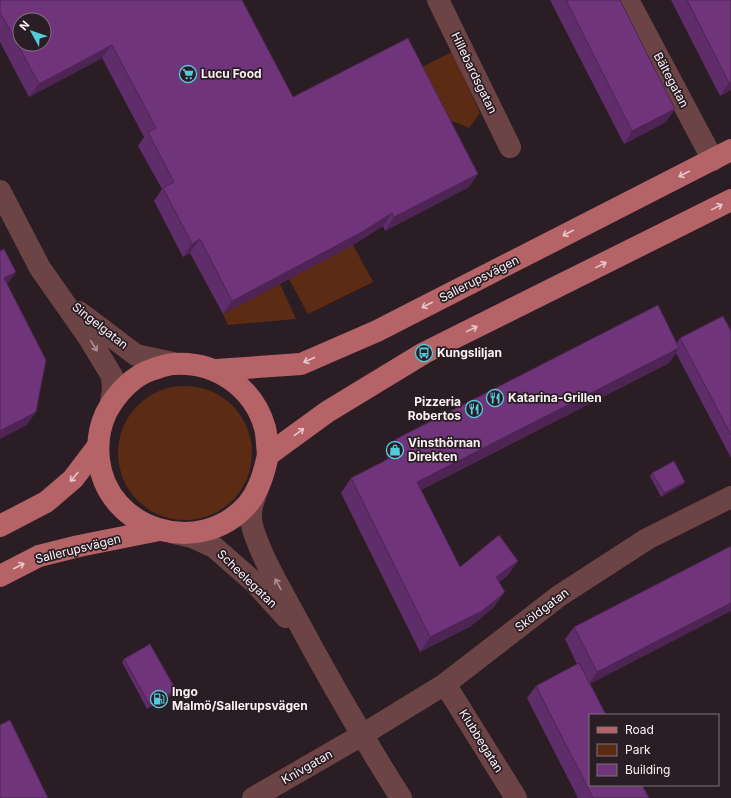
<svg xmlns="http://www.w3.org/2000/svg" width="731" height="798" font-family="Inter,sans-serif">
  <style>
    .green { fill: #5b2b14 }
    .lines { fill: none; stroke-linecap: round; stroke-linejoin: round }
    .minor { stroke: #6d4446; stroke-width: 22 }
    .major { stroke: #b66368; stroke-width: 22 }
    .wall { fill: #5f2d69 }
    .shaded-wall { fill: #4e2455 }
    .building { fill: #6f347a; stroke: #4e2455; fill-rule: evenodd }
    .oneway { stroke: #e6c6cb }
    .oneway2 { stroke: #ac9295 }
    .labels { text-anchor: middle; stroke-width: 3.5; stroke-linejoin: round; paint-order: stroke }
    .street-label { font-size: 12px; fill: #faf1f5; stroke: #2a1e24 }
    .poi-label { font-size: 12px; font-weight: bold; fill: #faf1f5; stroke: #2a1e24; text-anchor: start }
  </style>
  <rect width="100%" height="100%" fill="#2a1e24"/>
  <!-- green -->
  <g class="green">
    <path d="M452,52L480,113L469,128L452,121L442,133L410,73Z"/>
    <path d="M353,245L373,282L308,314L289,279Z"/>
    <path d="M280,284L296,319L228,325L223,314Z"/>
    <circle cx="185" cy="453" r="67"/>
  </g>
  <g class="lines">
    <!-- minor -->
    <g class="minor">
      <path d="M438,0L510,147"/>
      <path d="M628,0L713,160"/>
      <path d="M0,191L40,268L89,338L112,376L113,390L111,402"/>
      <path d="M79,312L136,355L173,363"/>
      <path d="M258,488C253,501 248,514 253,529C262,558 279,586 294,614C327,676 363,738 401,798"/>
      <path d="M174,533L192,537L214,547L254,582L286,617"/>
      <path d="M445,684L516,798"/>
      <path d="M253,798L362,735L445,684L559,596L647,539L731,497"/>
    </g>
    <!-- major -->
    <g class="major">
      <path d="M216,370L301,364L377,331L731,150"/>
      <path d="M268,455C267,446 267,436 265,428C254,388 216,361 174,364C168,364 160,367 154,369C133,375 116,394 106,413C99,428 97,443 99,460C107,531 200,558 247,505C259,491 264,473 268,455L327,412L424,353L731,200"/>
      <path d="M0,526L46,502L73,479L98,446"/>
      <path d="M0,576L39,556L79,546L159,530"/>
    </g>
  </g>
  <!-- wall -->
  <g class="wall">
    <path d="M0,0L293,97L469,187L385,231L383,226L353,245L223,314L190,253L183,257L154,201L162,189L138,146L144,137L102,58L29,97L0,42Z"/>
    <path d="M550,0H620L666,122L624,144Z"/>
    <path d="M671,0H731V90L720,96Z"/>
    <path d="M731,331V458L676,353L669,363L421,490L460,567L518,561L507,576L499,582L494,607L471,626L420,652L341,493L351,478L388,459L386,454L396,439L677,343L680,338Z"/>
    <path d="M652,473L685,482L682,485L661,497L650,476Z"/>
    <path d="M731,546L590,683L649,798H578L527,698L536,686L577,664L565,639L574,627Z"/>
    <path d="M124,659L174,694L147,709L122,662Z"/>
  </g>
  <!-- shaded-wall -->
  <g class="shaded-wall">
    <path d="M112,45L102,58L29,97L39,84Z"/>
    <path d="M731,82V90L720,96L729,83Z"/>
    <path d="M675,109L666,122L624,144L632,131Z"/>
    <path d="M478,174L469,187L385,231L394,217Z"/>
    <path d="M392,213L383,226L353,245L223,314L232,301Z"/>
    <path d="M200,239L190,253L183,257L192,244Z"/>
    <path d="M16,272L7,285L4,278Z"/>
    <path d="M679,348L669,363L407,497L417,482Z"/>
    <path d="M36,412L27,425L0,439V431Z"/>
    <path d="M685,482L682,485L661,497L664,493Z"/>
    <path d="M518,561L507,576L486,591L496,577Z"/>
    <path d="M505,592L494,607L471,626L420,652L430,637Z"/>
    <path d="M731,603V611L588,685L597,672Z"/>
    <path d="M176,690L174,694L147,709L150,705Z"/>
  </g>
  <!-- building -->
  <g class="building">
    <path d="M0,0H242L293,97L408,38L478,174L394,217L392,213L362,232L232,301L200,239L192,244L163,188L174,182L148,132L156,128L112,45L39,84L0,12ZM20,20H44V44H20Z"/>
    <path d="M566,0H620L675,109L632,131Z"/>
    <path d="M687,0H731V82L729,83Z"/>
    <path d="M4,249L16,272L4,278L46,360L36,412L0,431V251Z"/>
    <path d="M658,305L679,348L417,482L460,567L499,535L518,561L496,577L505,592L482,611L430,637L351,478L402,452L396,439Z"/>
    <path d="M723,316L731,331V435L680,338Z"/>
    <path d="M674,461L685,482L664,493L652,473Z"/>
    <path d="M731,546V603L597,672L574,627Z"/>
    <path d="M150,644L176,690L150,705L124,659Z"/>
    <path d="M579,663L606,715H590V785H642L649,798H593L536,686Z"/>
    <path d="M10,720L48,798H0V725Z"/>
  </g>
  <!-- one-way arrows -->
  <defs><path id="oneway-shaft" d="M-6 0H5M1.5-3L5.5 0L1.5 3" fill="none" stroke-width="1.6" stroke-linecap="round" stroke-linejoin="round"/></defs>
  <g class="oneway">
    <use href="#oneway-shaft" transform="translate(684 174) rotate(153)"/>
    <use href="#oneway-shaft" transform="translate(717 207) rotate(-26)"/>
    <use href="#oneway-shaft" transform="translate(568 233) rotate(153)"/>
    <use href="#oneway-shaft" transform="translate(601 265) rotate(-26)"/>
    <use href="#oneway-shaft" transform="translate(427 305) rotate(153)"/>
    <use href="#oneway-shaft" transform="translate(472 329) rotate(-26)"/>
    <use href="#oneway-shaft" transform="translate(309 360) rotate(156)"/>
    <use href="#oneway-shaft" transform="translate(299 432) rotate(-36)"/>
    <use href="#oneway-shaft" transform="translate(74 477) rotate(131)"/>
    <use href="#oneway-shaft" transform="translate(19 566) rotate(-27)"/>
  </g>
  <g class="oneway2">
    <use href="#oneway-shaft" transform="translate(94 346) rotate(58)"/>
    <use href="#oneway-shaft" transform="translate(278 584) rotate(-118)"/>
  </g>
  <!-- icons -->
  <defs>
    <g id="supermarket-ring" transform="scale(0.9)"><circle r="9.5" fill="#2a1e24" stroke="#54cadd" stroke-width="1.5"/><path d="M-6-5.5h2.5l.6 2H6L4.5 2H-2.5L-4.4-4H-6ZM-1.5 3.2a1.3 1.3 0 1 0 .1 0ZM3 3.2a1.3 1.3 0 1 0 .1 0Z" fill="#54cadd"/></g>
    <g id="bus-ring" transform="scale(0.9)"><circle r="9.5" fill="#2a1e24" stroke="#54cadd" stroke-width="1.5"/><path d="M-5-6H5V4H4V6H2V4H-2V6H-4V4H-5ZM-3.5-4V0h7V-4ZM-3.5 1.2v1.5H-2V1.2ZM2 1.2v1.5H3.5V1.2Z" fill="#54cadd"/></g>
    <g id="restaurant-ring" transform="scale(0.9)"><circle r="9.5" fill="#2a1e24" stroke="#54cadd" stroke-width="1.5"/><path d="M-5-6h1v4h1v-4h1v4h1v-4h1v5L-1.5 .5V6h-2V.5L-5-1ZM5-6V6H3V1.5H1.5Q1.5-4 5-6Z" fill="#54cadd"/></g>
    <g id="shop-ring" transform="scale(0.9)"><circle r="9.5" fill="#2a1e24" stroke="#54cadd" stroke-width="1.5"/><path d="M-5-2.5h2.3a2.7 3.5 0 0 1 5.4 0H5L5.5 6h-11ZM-1.5-2.5h3a1.5 2.3 0 0 0-3 0Z" fill="#54cadd"/></g>
    <g id="fuel-ring" transform="scale(0.9)"><circle r="9.5" fill="#2a1e24" stroke="#54cadd" stroke-width="1.5"/><path d="M-5.5-6h7V0h2V4h1.3V-2.5L3-4.5l.8-.8L6-3V5H2.5V1h-1V6h-7ZM-4.2-4.7v3.2H.2V-4.7Z" fill="#54cadd"/></g>
  </defs>
  <g fill-rule="evenodd">
    <use href="#supermarket-ring" x="188" y="74"/>
    <use href="#bus-ring" x="424" y="353"/>
    <use href="#restaurant-ring" x="495" y="398"/>
    <use href="#restaurant-ring" x="474" y="409"/>
    <use href="#shop-ring" x="395" y="450"/>
    <use href="#fuel-ring" x="159" y="699"/>
  </g>
  <g class="labels">
    <!-- street labels -->
    <g class="street-label">
      <text transform="translate(474 73) rotate(64)" y="4">Hillebardsgatan</text>
      <text transform="translate(671 80) rotate(62)" y="4">Bältegatan</text>
      <text transform="translate(479 279) rotate(-27)" y="4">Sallerupsvägen</text>
      <text transform="translate(100 326) rotate(38)" y="4">Singelgatan</text>
      <text transform="translate(78 549) rotate(-14)" y="4">Sallerupsvägen</text>
      <text transform="translate(247 579) rotate(44)" y="4">Scheelegatan</text>
      <text transform="translate(542 610) rotate(-37)" y="4">Sköldgatan</text>
      <text transform="translate(481 741) rotate(58)" y="4">Klubbegatan</text>
      <text transform="translate(307 767) rotate(-30)" y="4">Knivgatan</text>
    </g>
    <!-- poi labels -->
    <g class="poi-label">
      <text x="201" y="78">Lucu Food</text>
      <text x="437" y="357">Kungsliljan</text>
      <text x="508" y="402">Katarina-Grillen</text>
      <text x="461" y="406" text-anchor="end">Pizzeria<tspan x="461" dy="14">Robertos</tspan></text>
      <text x="408" y="447">Vinsthörnan<tspan x="408" dy="14">Direkten</tspan></text>
      <text x="172" y="696">Ingo<tspan x="172" dy="14">Malmö/Sallerupsvägen</tspan></text>
    </g>
  </g>
  <!-- legend -->
  <rect x="589" y="714" width="130" height="72" fill="#2a1e24" stroke="#7d7278"/>
  <rect x="597" y="727" width="20" height="6" fill="#b66368" stroke="#7d7278"/>
  <text x="625" y="734" font-size="12" fill="#faf1f5">Road</text>
  <rect x="597" y="744" width="20" height="12" fill="#5b2b14" stroke="#7d7278"/>
  <text x="625" y="754" font-size="12" fill="#faf1f5">Park</text>
  <rect x="597" y="764" width="20" height="12" fill="#6f347a" stroke="#7d7278"/>
  <text x="625" y="774" font-size="12" fill="#faf1f5">Building</text>
  <!-- north arrow -->
  <g transform="translate(32 32) rotate(310)"><circle r="19" fill="#2a1e24" stroke="#7d7278"/>
  <path d="M0-3L7 15L0 10L-7 15Z" fill="#54cadd"/>
  <text y="-6" font-size="11" font-weight="bold" text-anchor="middle" fill="#faf1f5">N</text>
  </g>
</svg>
